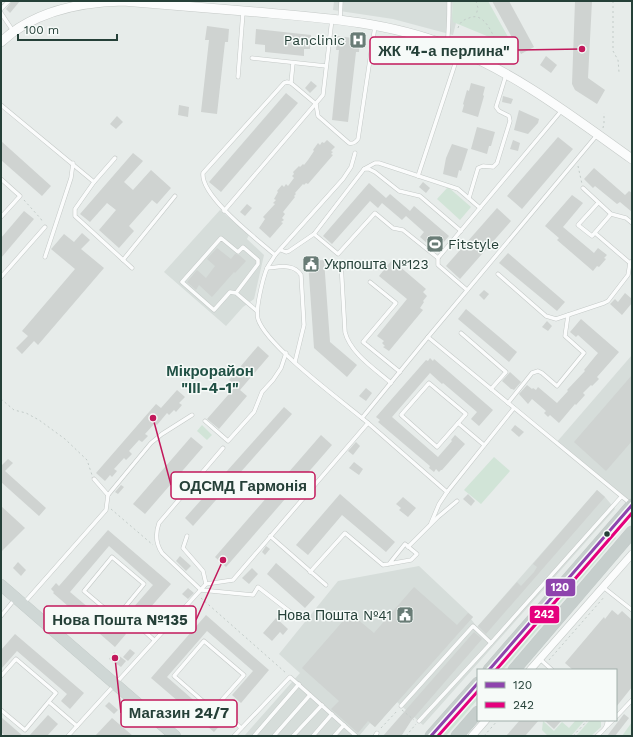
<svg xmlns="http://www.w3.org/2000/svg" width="633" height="737" font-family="'Work Sans',sans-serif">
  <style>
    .built { fill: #d6ddda }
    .green { fill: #d1e4d7 }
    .building { fill: #cfd3d1 }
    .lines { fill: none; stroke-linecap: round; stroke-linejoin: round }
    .service-casing { stroke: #c4c9c7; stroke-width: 4.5 }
    .minor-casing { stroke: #c4c9c7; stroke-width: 8 }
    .tertiary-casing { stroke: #c4c9c7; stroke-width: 10 }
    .primary-casing { stroke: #c2cac8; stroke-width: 12 }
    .trunk-casing { stroke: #c2cac8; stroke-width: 13 }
    .path { stroke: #c2cbc8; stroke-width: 1; stroke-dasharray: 2 3; stroke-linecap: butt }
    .service { stroke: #fbfcfc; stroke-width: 3.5 }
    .minor { stroke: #fbfcfc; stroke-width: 7 }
    .tertiary { stroke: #fbfcfc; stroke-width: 9 }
    .primary { stroke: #cfd7d5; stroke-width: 11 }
    .trunk { stroke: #c6cecc; stroke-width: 12 }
    .bus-1-casing { stroke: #f6faf8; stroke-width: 6 }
    .bus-2-casing { stroke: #f6faf8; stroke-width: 6 }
    .bus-1 { stroke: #8e44ad; stroke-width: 3 }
    .bus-2 { stroke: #e5007d; stroke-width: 3 }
    .bus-dot { fill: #254038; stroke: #f6faf8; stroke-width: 1.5 }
    .labels { text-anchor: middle; stroke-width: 3; stroke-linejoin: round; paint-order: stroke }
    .poi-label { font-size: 14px; fill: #254038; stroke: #f6faf8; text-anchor: end }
    .neighbourhood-label { font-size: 15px; font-weight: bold; fill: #215145; stroke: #f6faf8 }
    .leader { fill: none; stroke: #c2185b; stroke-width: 1.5 }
    .callout-dot { fill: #c2185b; stroke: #f6faf8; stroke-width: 1.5 }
    .callout { fill: #f6faf8; stroke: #c2185b; stroke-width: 1.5 }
    .callout-label { font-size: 15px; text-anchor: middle; font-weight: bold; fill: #254038 }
    .line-badge { stroke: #f6faf8; stroke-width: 1.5 }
    .badge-label { font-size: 11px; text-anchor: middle; font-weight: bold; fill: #fff }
  </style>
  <rect width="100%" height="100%" fill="#e7ecea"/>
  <!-- built -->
  <g class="built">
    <path d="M334,1H453L452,16L456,23L453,35L393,19L333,10Z"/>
    <path d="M220,210L249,235L247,239L264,255L254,299L243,307L226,326L164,272Z"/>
    <path d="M632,355V505L556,443Z"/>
    <path d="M597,490L605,497L615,509L423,725L397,702L375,727L370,723L359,736L245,735L300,673L279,654L338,581L419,566L473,617L471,619L477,627Z"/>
  </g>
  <!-- green -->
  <g class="green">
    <path d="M453,1H488L517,53L499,41L453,22L452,16Z"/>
    <path d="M448,187L471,207L460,220L437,199Z"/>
    <path d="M202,425L212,435L207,440L197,431Z"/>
    <path d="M494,457L510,471L481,504L464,490Z"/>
    <path d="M613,535L616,538L503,670H497Z"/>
    <path d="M478,692V699L446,736H439Z"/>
    <path d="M576,720H585L571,736H548L542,730L543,721L554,731L562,722L569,728Z"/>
    <path d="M590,720H599L601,722V727L591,736H576Z"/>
    <path d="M632,722V736H622Z"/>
  </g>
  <!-- building -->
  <g class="building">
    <path d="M12,1H20L10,13L6,9Z"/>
    <path d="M492,1H509L534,47L521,54Z"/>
    <path d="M575,1H592L588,78L605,90L597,104L575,90L572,84Z"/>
    <path d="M207,26L229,29L228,42H225L217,114L201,112L209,40H205Z"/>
    <path d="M256,29L311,35L310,49H304V56L265,52V45L255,44Z"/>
    <path d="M337,36L360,39L359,52H356L348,122L332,120L339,50H336Z"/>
    <path d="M546,56L557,65L551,73L540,65Z"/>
    <path d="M311,81L317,86L310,93L305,88Z"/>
    <path d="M471,83L485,87L483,95L484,96L478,117L462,112L464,105L463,104L467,90L469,91Z"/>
    <path d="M286,93L298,103L221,192L209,182Z"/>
    <path d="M503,96L513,99L511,104L502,102Z"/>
    <path d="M179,105L189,107L188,117L178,115Z"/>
    <path d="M519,110L539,119L538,123L528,134L514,130Z"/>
    <path d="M117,116L123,122L116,129L110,124Z"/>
    <path d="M477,127L495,132L491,146H489L487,154L471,149Z"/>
    <path d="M558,137L573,149L522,209L507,196Z"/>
    <path d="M327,140L335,147L331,151L333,152L331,154L333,155L308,184L306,183L304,185L303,184L295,193L296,194L294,196L295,197L283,212L285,214L282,218L284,220L281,222L283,223L270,238L259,228L265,219L263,217L275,204L273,203L276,200L274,199L278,192L277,191L282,185L284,187L286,184L288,186L294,178L292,176L294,174L293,172L299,166L300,167L303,164L304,165L308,160L314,151L313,150L318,143L320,145L322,142L324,143Z"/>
    <path d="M513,140L520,143L518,151L510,149Z"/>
    <path d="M1,141L51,186L42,196L1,160Z"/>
    <path d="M452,144L468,149L461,171L459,170L457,178L443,174L446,158Z"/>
    <path d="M133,153L143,161L124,182L133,190L151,170L171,188L157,204L152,200L129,226L134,231L119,248L99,230L116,210L107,203L90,222L80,214Z"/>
    <path d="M594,168L625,195L629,191L632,193V212L620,202L617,204L595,186L593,188L584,179Z"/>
    <path d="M423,182L430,188L426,193L419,187Z"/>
    <path d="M369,183L386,198L390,194L410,211L414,206L449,236L436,251L420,237L424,232L406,216L402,220L382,203L378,208L370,201L332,244L323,236Z"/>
    <path d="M572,195L583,203L563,227L594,253L598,248L607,255L604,258L606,259L599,267L597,266L593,271L557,240L559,238L545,226Z"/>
    <path d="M247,204L252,208L245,216L240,212Z"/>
    <path d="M497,208L511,221L460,279L446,266Z"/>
    <path d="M24,211L34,219L1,258V238Z"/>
    <path d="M82,233L90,240L81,249L104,268L38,345L34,341L22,354L16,348L28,336L22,331L75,269L51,249L52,248L64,234L74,242Z"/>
    <path d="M217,248L231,259L235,254L239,255L246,261L235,273L234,272L212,297L199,285L196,290L187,282L197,270L206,278L215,266L207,259Z"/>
    <path d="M508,253L565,302L557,311L499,263Z"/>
    <path d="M324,260L330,342L357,365L347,377L314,348L308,261Z"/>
    <path d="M392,260L426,289L423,292L427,296L423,301L424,302L420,308L423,310L389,351L383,347L385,346L382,343L384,341L377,336L407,299L379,276Z"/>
    <path d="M484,290L489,294L484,300L479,295Z"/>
    <path d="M625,293L632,299V303L622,315L610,304L615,299L618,302Z"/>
    <path d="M466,309L517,352L509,362L458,319Z"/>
    <path d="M581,319L619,352L597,377L599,379L592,386L591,385L583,393L585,395L576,405L575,404L559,423L550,415L548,417L544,413L546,411L532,399L528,404L519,394L527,385L532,389L533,388L536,390L538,387L557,403L568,391L567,390L585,371L584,370L598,353L578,335L576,337L570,332Z"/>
    <path d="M547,321L552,326L548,331L542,327Z"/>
    <path d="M258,346L269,356L240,390L247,396L219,429L207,419L236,386L229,380Z"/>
    <path d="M430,358L433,361L434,359L493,410L479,426L471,419L477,412L443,383L442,384L430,373L392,417L438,457L452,441L451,440L455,435L465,444L442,470H441L439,472L436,469L434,472L429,468L430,466L378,422L380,420L376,417L426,360L428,361Z"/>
    <path d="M510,372L521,382L514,390L512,389H511L502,381Z"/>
    <path d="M632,375V441L606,471L574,442Z"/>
    <path d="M196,382L201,386L194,393L190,389Z"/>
    <path d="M366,388L372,393L366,401L359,396Z"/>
    <path d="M177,390L185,397L179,403L182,405L176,412L174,410L169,415L167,413L157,425L155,423L145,434L148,436L142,442L139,440L129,451L132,454L126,460L124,458L114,469L117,471L112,477L110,475L105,481L96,473L156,404L161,408Z"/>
    <path d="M284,407L292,414L193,526L185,518Z"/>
    <path d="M515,425L524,432L519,437L511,430Z"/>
    <path d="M321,435L332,445L226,567L215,557Z"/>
    <path d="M191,437L203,447L145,514L133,504Z"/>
    <path d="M356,442L360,446L353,455L348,451Z"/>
    <path d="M8,459L13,463L5,471L46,508L39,516L1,482V466Z"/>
    <path d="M354,462L363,469L359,475L349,468Z"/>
    <path d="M121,485L124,487L118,494L115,492Z"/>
    <path d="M597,490L605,497L486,634L478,626L517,582L521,586L534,572L537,567L533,564Z"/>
    <path d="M340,494L395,542L386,552L342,515L308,555L296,545Z"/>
    <path d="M468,494L475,501L471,506L463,499Z"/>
    <path d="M403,497L416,508L408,517L399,510L401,508L396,504Z"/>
    <path d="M1,506L25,528L1,552Z"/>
    <path d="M108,530L171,584L141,618L132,609L153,585L109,546L70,592L115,630L118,626L126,634L115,647L53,593L54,592L51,589L56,583L59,586Z"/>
    <path d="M266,546L270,549L265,555L262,552Z"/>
    <path d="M180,556L191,566L186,571L176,561Z"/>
    <path d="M18,562L26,570L21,576L13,568Z"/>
    <path d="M276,563L315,597L305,608L267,574Z"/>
    <path d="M252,568L258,574L249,584L242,578Z"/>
    <path d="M414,587L457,625L468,613L473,617L375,727L368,721L358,733L331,709L339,701L302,668L350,613L374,633Z"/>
    <path d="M188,588L194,593L188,599L182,594Z"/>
    <path d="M612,610L618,615L622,611L632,620V687L616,707V670H573L565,663L604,617L605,619Z"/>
    <path d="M206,615L269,670L241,703L232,695L253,671L207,631L167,677L214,718L218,713L226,719L214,732L151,678Z"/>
    <path d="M276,618L288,629L283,635L280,632L272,641L263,633Z"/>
    <path d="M474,632L482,639L411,721L402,735L383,736Z"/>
    <path d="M15,634L84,693L70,709L61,701L67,694L17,651L1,669V650Z"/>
    <path d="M130,649L135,653L128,661L123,657Z"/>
    <path d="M114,652L126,661L121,667L109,659Z"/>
    <path d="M109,702L118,710L114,714L105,706Z"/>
    <path d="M624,714L629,718L615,736H607Z"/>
    <path d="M48,715L58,724L47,736H29Z"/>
    <path d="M1,717L23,736H5L1,732Z"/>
    <path d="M112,718L133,736H95Z"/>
    <path d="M520,720H539L525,736H506Z"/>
    <path d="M544,720H562L554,729Z"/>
  </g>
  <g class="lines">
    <!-- service casing -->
    <g class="service-casing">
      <g id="service">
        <path d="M1,9L9,1"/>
        <path d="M1,13L13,31"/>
        <path d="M340,19L341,1"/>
        <path d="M447,45C449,30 449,16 449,1"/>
        <path d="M252,58L326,66"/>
        <path d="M238,77L243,12"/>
        <path d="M291,83L293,63"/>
        <path d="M1,105L94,182L75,209V216L132,268"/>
        <path d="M355,153L351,167L343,179L275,255C273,259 269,264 267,268C263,278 255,310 258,319C266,345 339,399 362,418"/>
        <path d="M364,169L375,163H379L458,189L480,208"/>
        <path d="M418,176L459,52"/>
        <path d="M1,179L20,196L1,217"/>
        <path d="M94,182L115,158"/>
        <path d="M583,188L611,214L626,218L632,223"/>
        <path d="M469,198L478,168L483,166L493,167L497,163L510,121L509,116L499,111L496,107L506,75"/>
        <path d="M598,203L578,225L592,236L611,214"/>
        <path d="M224,211L323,95L332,19"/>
        <path d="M595,233L630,263"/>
        <path d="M314,234L338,254L375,213L393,228L403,230L438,258"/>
        <path d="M281,250L286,252L289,251L314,234L364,169H369L375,172L399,191L420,196L461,231"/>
        <path d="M275,255C258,240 200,196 203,173L284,83L287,82L291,83L316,104L318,116L349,143C353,144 355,143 358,139L375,26"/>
        <path d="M45,257L71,178L73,163"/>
        <path d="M123,260L175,196"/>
        <path d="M341,263L345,332C350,353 375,369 391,383"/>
        <path d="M267,268C279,267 294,263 301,275L304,325L295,362"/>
        <path d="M498,274L546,316L556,319L604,303L608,301L628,275L630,263L632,261"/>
        <path d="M1,277L45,227"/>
        <path d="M370,282L396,303L363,342L400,372"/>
        <path d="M467,290L438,265V258L562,110"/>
        <path d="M236,293L230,292L214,310L182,282L221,238L238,252L243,247L258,260V264L236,293L257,311"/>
        <path d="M461,333L506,372L491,389"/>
        <path d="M428,337L631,504"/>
        <path d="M429,383L466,414L437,447L401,415Z"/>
        <path d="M508,403L532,373L538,371L542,373L557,386L584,353L565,336L568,315"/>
        <path d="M205,421L228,441L254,412L262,392L273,380L281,368L286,353"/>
        <path d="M368,423L447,492L514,408"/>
        <path d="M458,423L484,445"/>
        <path d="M223,448L159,523C155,534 156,544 162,553L201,590L253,595L258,587L293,614"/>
        <path d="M94,479L108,495"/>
        <path d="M431,523L439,504L447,492"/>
        <path d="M187,536L183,548L203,571L206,584"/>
        <path d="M270,536L326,585"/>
        <path d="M408,547L438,517L457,501"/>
        <path d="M112,557L144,584L116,618L84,591Z"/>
        <path d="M310,572L345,533L383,565L411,560L417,554L405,544L389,564"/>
        <path d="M603,587L632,610"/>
        <path d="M24,603L106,510L108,495L151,443L162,434L192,415"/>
        <path d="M122,611L154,640"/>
        <path d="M1,616L14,600"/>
        <path d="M204,641L244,675L213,710L174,676Z"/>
        <path d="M540,659L552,670"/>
        <path d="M1,676L16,659L56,693L25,730L1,710"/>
        <path d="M49,702L77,726"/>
        <path d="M217,705L241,728"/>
        <path d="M401,706L473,626L491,643"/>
        <path d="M616,717L632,700"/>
        <path d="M419,721L491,643L621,497"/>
        <path d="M607,726L613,720"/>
        <path d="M68,736L206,584L233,580L368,423L362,418L428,337L597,135"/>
        <path d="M234,736L290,677L356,736"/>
        <path d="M254,736L299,684"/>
        <path d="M274,736L310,695"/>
        <path d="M293,736L322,705"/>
        <path d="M313,736L332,714"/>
        <path d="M334,736L344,725"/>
        <path d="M375,736L377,733"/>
        <path d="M597,736C602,731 608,728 607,720"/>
      </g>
    </g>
    <!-- minor casing -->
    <g class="minor-casing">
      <g id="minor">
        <path d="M530,670L632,554"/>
        <path d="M472,736L486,720"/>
      </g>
    </g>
    <!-- tertiary casing -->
    <g class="tertiary-casing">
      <path id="tertiary" d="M1,42C34,11 80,2 123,1C171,5 220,9 268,13C328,18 390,23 446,45C515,72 573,117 632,159"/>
    </g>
    <!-- primary casing -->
    <g class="primary-casing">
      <path id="primary" d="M1,585L175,736"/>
    </g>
    <!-- trunk casing -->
    <g class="trunk-casing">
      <g id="trunk">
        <path d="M489,670L632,505"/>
        <path d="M514,670L632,532"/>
        <path d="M431,736L478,683"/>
        <path d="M457,736L478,712"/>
      </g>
    </g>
    <!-- path -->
    <g class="path">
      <path d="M476,1L478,8L476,15"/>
      <path d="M613,1V51L618,60L619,72"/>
      <path d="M458,28C460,22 463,20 469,18C484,11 493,34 497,45"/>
      <path d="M603,128L604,123V113"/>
      <path d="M578,166L582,184"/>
      <path d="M24,200L41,219L43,223"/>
      <path d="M1,399L14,410L26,413L39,420L65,439L87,460L92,475"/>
      <path d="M111,509L153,545"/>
      <path d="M201,598L286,673"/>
      <path d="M549,660L605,596"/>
      <path d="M402,710L414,720"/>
      <path d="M381,728L398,710"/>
      <path d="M406,736L416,724"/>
      <path d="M484,736L498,720"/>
      <path d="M573,736L588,720"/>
    </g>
    <!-- service -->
    <use href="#service" class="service"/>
    <!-- minor -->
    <use href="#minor" class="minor"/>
    <!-- tertiary -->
    <use href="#tertiary" class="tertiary"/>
    <!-- primary -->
    <use href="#primary" class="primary"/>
    <!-- trunk -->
    <use href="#trunk" class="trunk"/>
    <!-- bus-1 casing -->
    <g class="bus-1-casing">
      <g id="bus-1">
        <path d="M489,670L632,505"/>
        <path d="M431,736L478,683"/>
      </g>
    </g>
    <!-- bus-2 casing -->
    <g class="bus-2-casing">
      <g id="bus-2">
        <path d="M496,670L632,513"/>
        <path d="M438,736L478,691"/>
      </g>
    </g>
    <!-- bus-1 -->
    <use href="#bus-1" class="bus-1"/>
    <!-- bus-2 -->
    <use href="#bus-2" class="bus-2"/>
  </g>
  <!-- icons -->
  <defs>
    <g id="hospital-square" transform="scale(0.9)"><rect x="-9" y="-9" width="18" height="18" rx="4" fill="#697c76" stroke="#f6faf8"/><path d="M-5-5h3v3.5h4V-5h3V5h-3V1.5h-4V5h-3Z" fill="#fff"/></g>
    <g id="stadium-square" transform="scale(0.9)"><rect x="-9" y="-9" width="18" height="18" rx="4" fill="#697c76" stroke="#f6faf8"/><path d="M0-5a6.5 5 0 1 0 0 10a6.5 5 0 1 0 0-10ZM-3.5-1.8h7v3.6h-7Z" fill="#fff"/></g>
    <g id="civic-square" transform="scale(0.9)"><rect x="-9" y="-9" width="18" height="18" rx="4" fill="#697c76" stroke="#f6faf8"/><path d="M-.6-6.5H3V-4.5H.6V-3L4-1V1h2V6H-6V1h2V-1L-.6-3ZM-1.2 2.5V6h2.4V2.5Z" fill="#fff"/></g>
  </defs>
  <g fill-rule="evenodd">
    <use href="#hospital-square" x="358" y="40"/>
    <use href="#stadium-square" x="435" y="244"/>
    <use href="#civic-square" x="311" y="264"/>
    <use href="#civic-square" x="405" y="615"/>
  </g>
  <!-- markers -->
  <circle class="bus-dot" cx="607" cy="534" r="3.5"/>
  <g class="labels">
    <!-- poi labels -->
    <g class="poi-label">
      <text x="345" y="45">Panclinic</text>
      <text x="448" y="249" text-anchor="start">Fitstyle</text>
      <text x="324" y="269" text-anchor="start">Укрпошта №123</text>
      <text x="392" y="620">Нова Пошта №41</text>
    </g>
    <!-- neighbourhood labels -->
    <g class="neighbourhood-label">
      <text x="210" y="376">Мікрорайон<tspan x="210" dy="17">"ІІІ-4-1"</tspan></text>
    </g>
  </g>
  <!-- callouts -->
  <path class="leader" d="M582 49L518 50M153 418L171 485M223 560L196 620M115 658L121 713"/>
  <g class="callout-dot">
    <circle cx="582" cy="49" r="4"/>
    <circle cx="153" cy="418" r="4"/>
    <circle cx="223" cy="560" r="4"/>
    <circle cx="115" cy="658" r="4"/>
  </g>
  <g class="callout">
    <rect x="370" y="37" width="148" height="27" rx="4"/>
    <rect x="171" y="472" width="144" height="27" rx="4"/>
    <rect x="44" y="606" width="152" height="27" rx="4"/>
    <rect x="121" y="700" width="116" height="27" rx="4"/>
  </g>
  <g class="callout-label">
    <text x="444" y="56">ЖК "4-а перлина"</text>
    <text x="243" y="491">ОДСМД Гармонія</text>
    <text x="120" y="625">Нова Пошта №135</text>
    <text x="179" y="718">Магазин 24/7</text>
  </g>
  <g class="line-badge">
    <rect x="545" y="578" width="31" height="19" rx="4" fill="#8e44ad"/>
    <rect x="529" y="605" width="31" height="19" rx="4" fill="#e5007d"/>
  </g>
  <g class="badge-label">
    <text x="560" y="591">120</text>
    <text x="544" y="618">242</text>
  </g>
  <!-- border -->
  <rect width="633" height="737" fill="none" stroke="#254038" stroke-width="4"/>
  <!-- legend -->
  <rect x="477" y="669" width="140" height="52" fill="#f6faf8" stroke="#a2b0ab"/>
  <rect x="485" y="682" width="20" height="6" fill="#8e44ad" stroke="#a2b0ab"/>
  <text x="513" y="689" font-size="12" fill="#254038">120</text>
  <rect x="485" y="702" width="20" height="6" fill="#e5007d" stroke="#a2b0ab"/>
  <text x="513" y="709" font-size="12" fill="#254038">242</text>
  <!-- scale -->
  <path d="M18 34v6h99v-6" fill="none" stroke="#254038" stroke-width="2"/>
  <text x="24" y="34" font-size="12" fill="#254038" stroke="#f6faf8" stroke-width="3" paint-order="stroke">100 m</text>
</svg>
